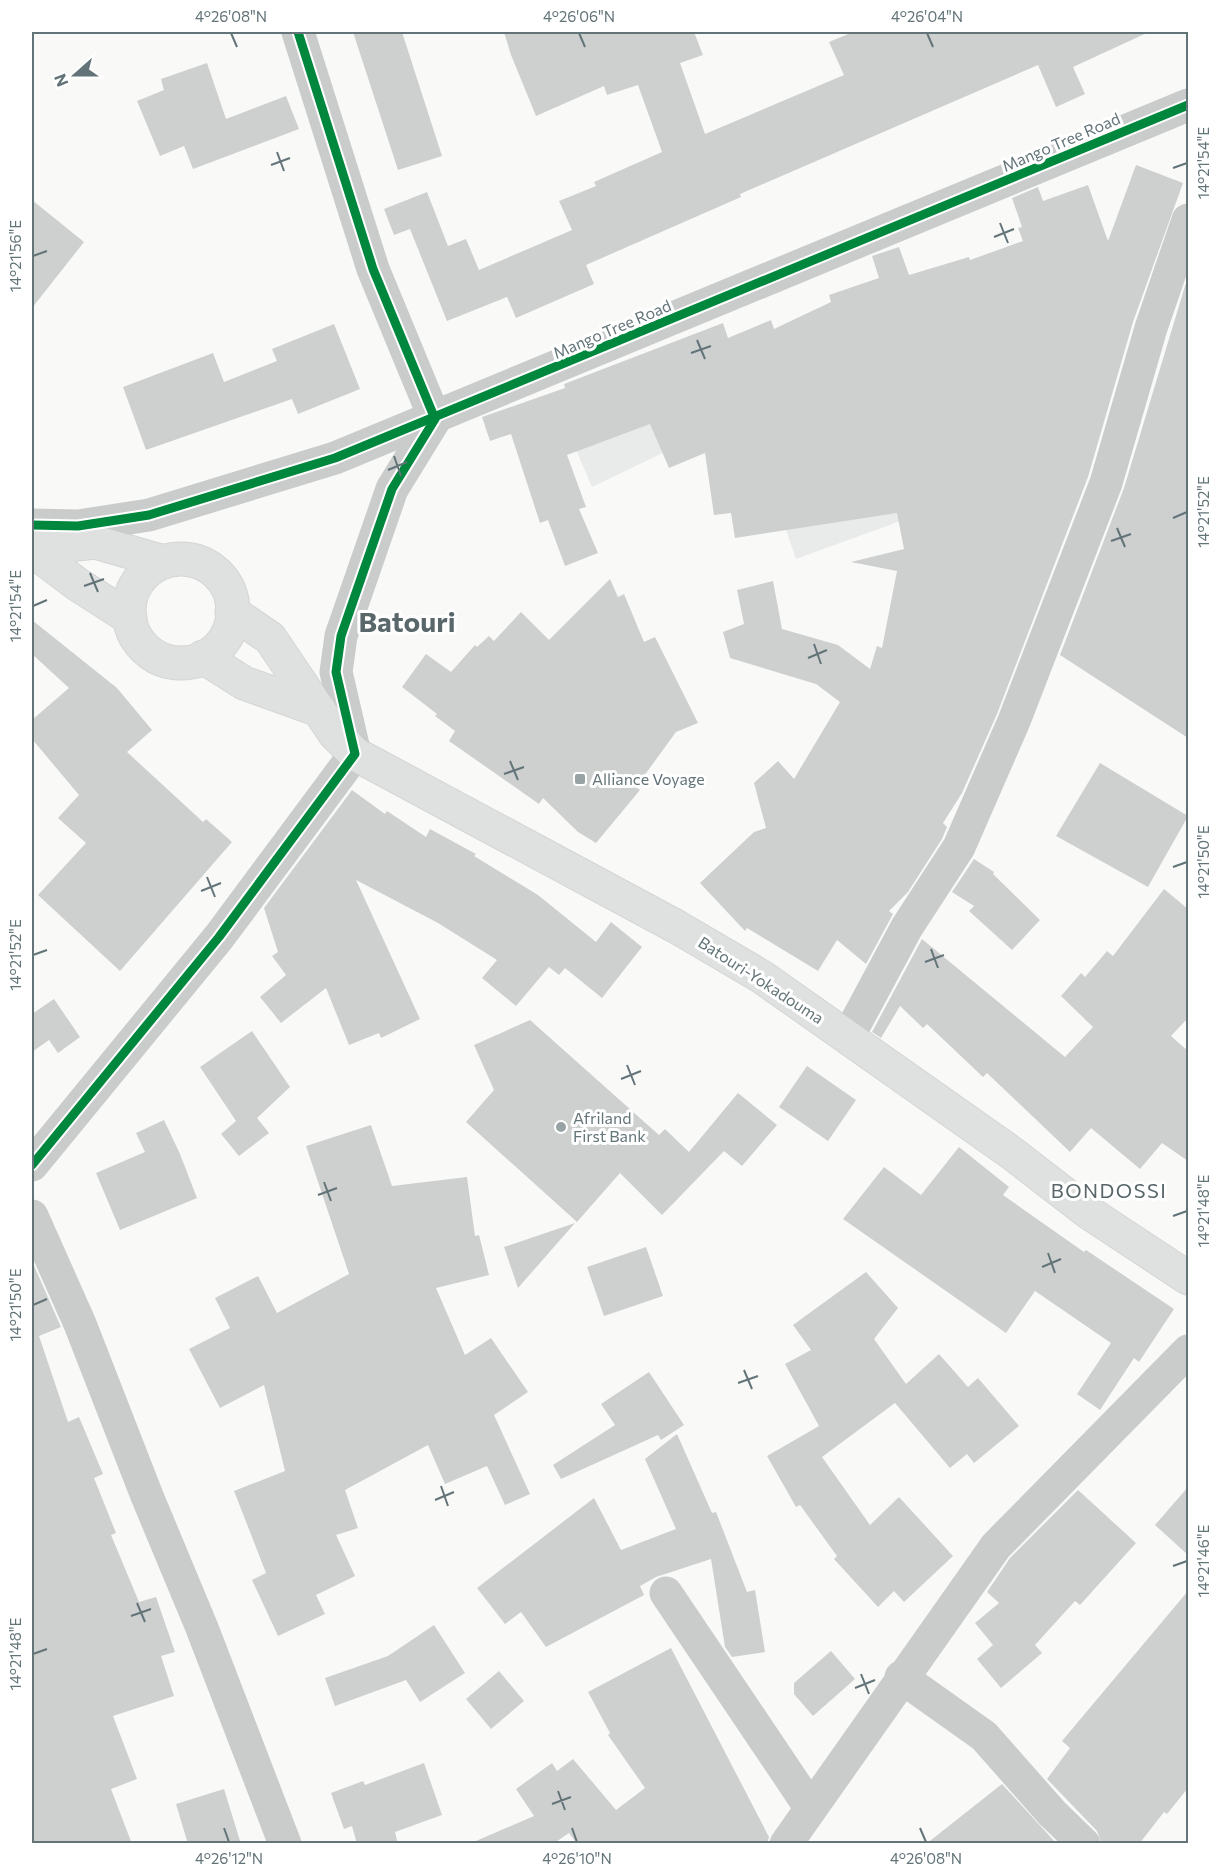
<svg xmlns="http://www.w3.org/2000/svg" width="1220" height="1875" font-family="Commissioner,sans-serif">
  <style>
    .built { fill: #e9ebea }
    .building { fill: #ced0d0 }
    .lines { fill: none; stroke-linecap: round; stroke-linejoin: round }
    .highway-casing { stroke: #d4d5d5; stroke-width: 35 }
    .minor { stroke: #cacccc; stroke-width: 33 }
    .highway { stroke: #dfe0e0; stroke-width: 33 }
    .cycleway-casing { stroke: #fff; stroke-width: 13 }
    .cycleway { stroke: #00873e; stroke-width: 9 }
    .ticks { fill: none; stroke: #637479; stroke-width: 2 }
    .poi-dot { fill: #98a3a5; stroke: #fff; stroke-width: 2 }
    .labels { text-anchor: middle; stroke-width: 6; stroke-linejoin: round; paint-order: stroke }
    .street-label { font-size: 16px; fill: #637479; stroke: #fff }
    .poi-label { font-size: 16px; fill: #637479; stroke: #fff; text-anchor: start }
    .quarter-label { font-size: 20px; letter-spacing: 1.5px; fill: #59676b; stroke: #fff }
    .town-label { font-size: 28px; font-weight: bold; fill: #59676b; stroke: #fff }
    .neatline { fill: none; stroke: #637479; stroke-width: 2 }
    .ticks-label { font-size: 15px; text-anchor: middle; fill: #637479 }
  </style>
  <rect width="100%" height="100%" fill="#f9f9f8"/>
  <!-- built -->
  <path class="built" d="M756,330L906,519L796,559L746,413L592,487L563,419Z"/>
  <!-- building -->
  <g class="building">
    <path d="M353,32H402L442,156L398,170Z"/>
    <path d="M504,32H694L703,55L680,63L705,134L844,75L829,42L853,32H1149L1073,67L1085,94L1056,107L1038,65L740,194L741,197L586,265L594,284L516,318L507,297L447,321L410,229L394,235L384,209L427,192L448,246L466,239L479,270L572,230L559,201L596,186L594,182L662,152L638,85L607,95L604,86L536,116L511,55Z"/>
    <path d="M207,63L226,119L286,96L299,129L193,169L184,146L160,156L137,101L164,90L161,79Z"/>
    <path d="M1136,165L1183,183L1133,322L1088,477L997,714L962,793L943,823L947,827L942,839L908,892L889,911L893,914L866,964L837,940L818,971L747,928L745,931L700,883L754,832L766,828L754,783L778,761L794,779L840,702L816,684L730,658L723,632L744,624L737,590L773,581L782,629L838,645L870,669L877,646L882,648L897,571L851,562L904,549L897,513L735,538L731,513L714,515L705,453L669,468L650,424L567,455L586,507L579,509L598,553L565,566L548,520L540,523L511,434L490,441L482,417L565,388L564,384L723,323L728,338L771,320L774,329L831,302L829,295L879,278L872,256L899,247L909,275L969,257L970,260L1023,241L1018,228L1022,227L1012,198L1038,187L1043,201L1088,185L1108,241Z"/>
    <path d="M32,200L84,242L32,308Z"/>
    <path d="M1188,276V738L1060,655L1124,488Z"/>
    <path d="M334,324L360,389L298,414L292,399L146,450L123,387L213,353L224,382L277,361L272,349Z"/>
    <path d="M610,579L618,597L624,594L644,642L655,637L698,723L676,732L636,787L640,790L596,843L578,832L543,798L539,804L449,741L455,731L435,716L437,714L402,687L426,654L451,672L475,645L477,647L489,636L494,641L521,612L549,640Z"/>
    <path d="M32,620L117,688L152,730L127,752L203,822L206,819L232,842L120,971L38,895L86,843L58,818L79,795L32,739V720L69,688L32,654Z"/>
    <path d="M1100,763L1188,816L1148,887L1056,836Z"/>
    <path d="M352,790L385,814L387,811L426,837L430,829L476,854L474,856L538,895L596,942L611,922L642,947L602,998L565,968L559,975L549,967L516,1006L482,978L497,960L438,923L356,880L420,1019L381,1038L379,1033L349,1045L326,988L281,1023L260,997L286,975L272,956L278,952L264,908Z"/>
    <path d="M974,859L994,872L993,874L1040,920L1012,950L969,911L974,906L952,892Z"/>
    <path d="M1164,889L1188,909V1018L1171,1036L1188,1051V1161L1162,1143L1140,1169L1091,1128L1070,1152L987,1073L983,1077L927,1024L923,1028L900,1006L881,1038L872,1032L922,939L1065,1057L1093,1027L1061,996L1081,973L1085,977L1107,951L1113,956Z"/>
    <path d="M54,999L80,1037L58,1053L49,1040L32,1052V1014Z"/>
    <path d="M530,1020L659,1135L665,1129L689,1152L738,1093L777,1125L742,1166L724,1151L662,1215L620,1173L577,1222L466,1122L494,1090L474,1045Z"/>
    <path d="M252,1031L290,1087L257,1118L269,1133L239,1156L221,1134L236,1121L200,1067Z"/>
    <path d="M807,1066L856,1100L828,1141L779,1107Z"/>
    <path d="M164,1120L180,1154L197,1198L120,1230L96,1173L145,1152L136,1133Z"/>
    <path d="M371,1125L392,1186L467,1177L475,1236L479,1235L489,1275L436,1288L465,1355L491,1338L528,1392L494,1415L530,1494L505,1505L487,1466L445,1484L428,1445L345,1490L358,1528L336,1535L355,1576L316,1595L325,1614L278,1636L252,1580L266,1573L234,1491L285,1471L264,1385L220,1408L189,1349L230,1328L215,1298L258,1276L277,1313L349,1274L306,1146Z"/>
    <path d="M959,1147L1009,1187L1003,1195L1084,1252L1086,1250L1174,1309L1139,1362L1134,1358L1100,1410L1077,1394L1111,1343L1035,1291L1006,1333L843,1219L884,1167L921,1195Z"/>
    <path d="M575,1223L518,1288L504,1247Z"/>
    <path d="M646,1247L663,1296L604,1316L587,1267Z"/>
    <path d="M32,1261L61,1327L39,1336L68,1422L79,1417L103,1474L94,1478L116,1533L111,1535L139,1602L156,1597L175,1652L161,1656L174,1696L113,1716L137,1779L111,1789L132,1844H32Z"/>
    <path d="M866,1272L898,1308L874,1339L906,1384L939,1354L968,1387L978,1378L1019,1426L974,1463L967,1454L950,1468L895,1403L822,1457L870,1525L899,1497L953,1556L904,1602L894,1591L878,1607L834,1559L837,1556L800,1505L796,1507L767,1456L819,1426L785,1364L811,1350L793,1325Z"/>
    <path d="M649,1372L684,1425L661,1440L658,1435L561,1479L553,1465L615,1425L601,1404Z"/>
    <path d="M677,1434L712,1513L716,1512L747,1592L755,1590L765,1652L732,1657L725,1647L711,1559L656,1577L640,1586L644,1595L546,1647L521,1612L505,1624L477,1588L594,1498L621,1550L676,1529L645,1459Z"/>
    <path d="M1188,1487V1555L1155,1525Z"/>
    <path d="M1078,1490L1136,1543L1080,1605L1075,1601L1035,1645L1042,1653L1001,1688L977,1659L993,1645L975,1623L999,1603L987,1592L1010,1558Z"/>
    <path d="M1188,1591V1788L1167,1814L1164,1812L1139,1844H1102L1097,1831L1047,1779L1070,1748L1062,1741Z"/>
    <path d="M434,1625L465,1673L420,1702L406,1680L335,1706L325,1678L388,1656Z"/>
    <path d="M671,1648L769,1837L767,1844H577L569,1833L553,1844H469L534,1816L516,1789L552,1763L557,1771L573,1759L616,1810L645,1788L608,1735L610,1733L588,1692Z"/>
    <path d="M831,1651L855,1679L813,1716L794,1694V1683Z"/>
    <path d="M499,1671L524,1701L491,1729L466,1699Z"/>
    <path d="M424,1763L442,1815L395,1832L398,1844H357L352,1826L344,1829L331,1793L363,1781L365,1785Z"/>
    <path d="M1002,1784L1057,1844H926Z"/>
    <path d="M224,1789L241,1844H188L176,1804Z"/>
  </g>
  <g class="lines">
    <!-- highway casing -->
    <g class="highway-casing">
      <g id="highway">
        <path d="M32,549L95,542L164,562"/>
        <path d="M32,550L77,584L130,618"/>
        <circle cx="181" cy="611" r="52"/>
        <path d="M232,612L270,638L335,734L355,754L677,927L762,977L1013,1154L1088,1212L1188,1278"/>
        <path d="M203,657L244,683L319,710"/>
      </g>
    </g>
    <!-- minor -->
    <g class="minor">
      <path d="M32,525L78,526L149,515L335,458L1188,105"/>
      <path d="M848,1037L907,927L959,847L1014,721L1106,483L1151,328L1188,220"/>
      <path d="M32,1165L219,937L355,754L336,672L341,636L392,489L435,419L373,269L298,32"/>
      <path d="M32,1216L80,1324L147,1496L202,1628L285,1844"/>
      <path d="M666,1593L810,1807"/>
      <path d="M901,1677L984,1736L1052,1813L1084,1844"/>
      <path d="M786,1844L996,1546L1188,1351"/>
    </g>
    <!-- highway -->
    <use href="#highway" class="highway"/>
    <!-- cycleway casing -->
    <g class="cycleway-casing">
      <g id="cycleway">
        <path d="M32,525L78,526L149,515L335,458L1188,105"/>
        <path d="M32,1165L219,937L355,754L336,672L341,636L392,489L435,419L373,269L298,32"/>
      </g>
    </g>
    <!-- cycleway -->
    <use href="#cycleway" class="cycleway"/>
  </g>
  <!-- ticks -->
  <path class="ticks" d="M231,33L237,47M579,33L585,47M927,33L933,47M277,152L284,171M271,165L290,158M1173,168L1187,163M1000,223L1008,243M994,237L1014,229M33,256L47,251M697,340L705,359M691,353L711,346M394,456L401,476M388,470L407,462M1173,518L1187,512M1117,528L1125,547M1111,541L1131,534M90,573L98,592M84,586L104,579M33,606L47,600M814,644L821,664M808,658L827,650M510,761L518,780M504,774L524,767M1173,867L1187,862M207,877L215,897M201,891L221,883M931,949L938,968M33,955L47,950M925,962L944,955M627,1065L635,1085M621,1079L641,1071M324,1182L331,1201M318,1195L337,1188M1173,1216L1187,1211M1048,1253L1055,1273M1042,1267L1061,1259M33,1305L47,1299M744,1370L752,1389M738,1383L758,1376M441,1486L448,1506M435,1500L454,1492M1173,1566L1187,1561M137,1603L145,1622M131,1616L151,1609M33,1654L47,1649M861,1674L869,1694M855,1688L875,1680M558,1791L565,1810M552,1804L571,1797M224,1828L229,1842M572,1828L577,1842M920,1828L926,1842"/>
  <!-- markers -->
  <g class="poi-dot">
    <rect x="574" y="773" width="12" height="12" rx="3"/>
    <circle cx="561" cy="1127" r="6"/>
  </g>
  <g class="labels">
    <!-- street labels -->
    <g class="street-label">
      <text transform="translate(1061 142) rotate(-23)" y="6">Mango Tree Road</text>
      <text transform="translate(612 329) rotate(-23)" y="6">Mango Tree Road</text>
      <text transform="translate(761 980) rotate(33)" y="6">Batouri-Yokadouma</text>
    </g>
    <!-- poi labels -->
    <g class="poi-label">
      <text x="592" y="785">Alliance Voyage</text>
      <text x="573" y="1124">Afriland<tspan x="573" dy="18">First Bank</tspan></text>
    </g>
    <!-- quarter labels -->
    <g class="quarter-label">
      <text x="1109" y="1198">BONDOSSI</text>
    </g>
    <!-- town labels -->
    <g class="town-label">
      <text x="407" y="632">Batouri</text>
    </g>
  </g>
  <!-- border -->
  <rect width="1220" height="1875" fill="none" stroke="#ffffff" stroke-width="66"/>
  <!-- north arrow -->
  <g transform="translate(75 75) rotate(249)" stroke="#ffffff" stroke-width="4.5" paint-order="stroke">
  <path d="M0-4.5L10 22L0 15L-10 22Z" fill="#637479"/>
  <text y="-9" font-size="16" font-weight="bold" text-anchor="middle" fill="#637479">N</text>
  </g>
  <rect x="33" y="33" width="1154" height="1809" class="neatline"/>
  <g class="ticks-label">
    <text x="231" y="22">4°26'08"N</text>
    <text x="579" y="22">4°26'06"N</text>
    <text x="927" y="22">4°26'04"N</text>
    <text transform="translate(1204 163) rotate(-90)" y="5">14°21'54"E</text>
    <text transform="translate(16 256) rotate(-90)" y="5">14°21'56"E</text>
    <text transform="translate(1204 512) rotate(-90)" y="5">14°21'52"E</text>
    <text transform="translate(16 606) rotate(-90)" y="5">14°21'54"E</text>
    <text transform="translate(1204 862) rotate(-90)" y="5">14°21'50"E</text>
    <text transform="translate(16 955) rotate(-90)" y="5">14°21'52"E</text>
    <text transform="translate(1204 1211) rotate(-90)" y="5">14°21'48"E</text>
    <text transform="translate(16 1305) rotate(-90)" y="5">14°21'50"E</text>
    <text transform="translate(1204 1561) rotate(-90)" y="5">14°21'46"E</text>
    <text transform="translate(16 1654) rotate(-90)" y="5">14°21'48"E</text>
    <text x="229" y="1864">4°26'12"N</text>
    <text x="577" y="1864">4°26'10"N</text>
    <text x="926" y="1864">4°26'08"N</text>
  </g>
</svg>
